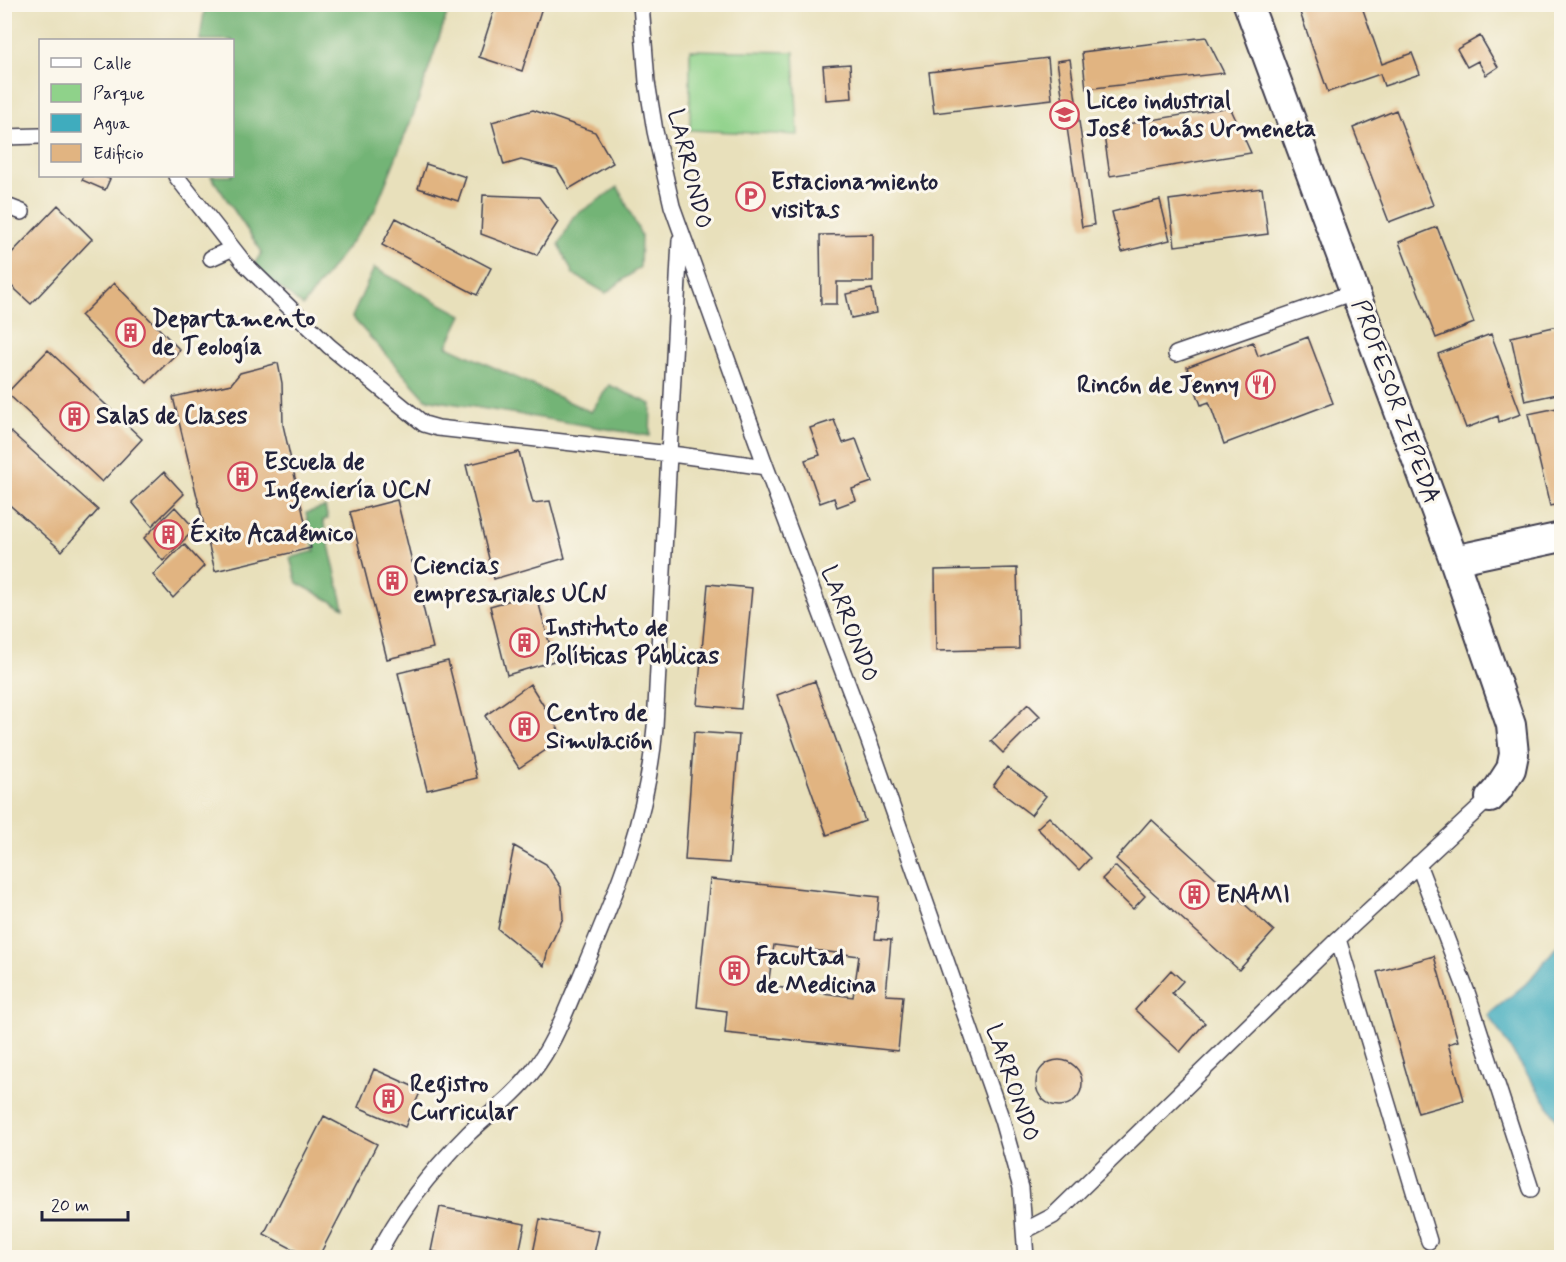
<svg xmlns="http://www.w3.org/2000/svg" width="1566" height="1262" viewBox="0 0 1566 1262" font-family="Mynerve,sans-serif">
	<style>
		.green { fill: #8fd28a; stroke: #587a62; stroke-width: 1.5 }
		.forest { fill: #73b476; stroke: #4a6b58; stroke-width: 1.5 }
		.water { fill: #3facbe; stroke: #30677c; stroke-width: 1.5 }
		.building { fill: #e1b481; fill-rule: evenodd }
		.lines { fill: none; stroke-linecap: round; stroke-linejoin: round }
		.service-casing { stroke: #403e4e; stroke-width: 18 }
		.minor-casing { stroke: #403e4e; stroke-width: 32 }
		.service { stroke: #fff; stroke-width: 15 }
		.minor { stroke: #fff; stroke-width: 28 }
		.labels { text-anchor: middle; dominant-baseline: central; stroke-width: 6; stroke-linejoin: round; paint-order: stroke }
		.poi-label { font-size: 24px; font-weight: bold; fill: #22223b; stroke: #fbf7ec; text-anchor: start }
		.street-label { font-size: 24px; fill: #22223b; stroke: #fbf7ec }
	</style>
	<rect width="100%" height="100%" fill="#fbf7ec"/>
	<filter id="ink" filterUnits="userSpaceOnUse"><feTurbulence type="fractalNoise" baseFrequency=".0167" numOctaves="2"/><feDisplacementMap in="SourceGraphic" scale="12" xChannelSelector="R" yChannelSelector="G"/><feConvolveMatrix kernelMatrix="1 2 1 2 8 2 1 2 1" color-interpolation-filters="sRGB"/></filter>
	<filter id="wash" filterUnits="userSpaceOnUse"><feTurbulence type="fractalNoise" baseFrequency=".008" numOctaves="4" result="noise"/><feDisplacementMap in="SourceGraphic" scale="24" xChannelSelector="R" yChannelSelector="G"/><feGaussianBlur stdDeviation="1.35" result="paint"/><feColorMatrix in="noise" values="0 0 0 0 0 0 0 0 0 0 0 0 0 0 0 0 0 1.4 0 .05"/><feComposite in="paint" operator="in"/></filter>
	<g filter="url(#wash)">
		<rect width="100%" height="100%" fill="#e8e0bb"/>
		<!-- green -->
		<path class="green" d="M 690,50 L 794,52 L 798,135 L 690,130 Z"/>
		<!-- forest -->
		<path class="forest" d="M 205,5 L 450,5 L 414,113 L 374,212 L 303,306 L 253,266 L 262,252 L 211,176 L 232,176 L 232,40 L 200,40 Z
			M 618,187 L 641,235 L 640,267 L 606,293 L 573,274 L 559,245 L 573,217 Z
			M 374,268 L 462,315 L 447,346 L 591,412 L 609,385 L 651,404 L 650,436 L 426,399 L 352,317 Z
			M 325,507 L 328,519 L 323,520 L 344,608 L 297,583 L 290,558 L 315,551 L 306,513 Z"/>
		<!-- water -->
		<path class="water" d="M 1561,945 L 1562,945 L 1561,1125 L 1488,1015 L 1528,982 L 1557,946 Z"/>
		<g id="blocks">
			<!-- building -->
			<path class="building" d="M 496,4 L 543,4 L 522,71 L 479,57 Z
				M 1297,4 L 1361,4 L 1382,64 L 1412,53 L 1420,74 L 1384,86 L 1380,74 L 1328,92 Z
				M 1480,36 L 1498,67 L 1486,75 L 1478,61 L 1467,67 L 1457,49 Z
				M 1206,37 L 1224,73 L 1086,89 L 1082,52 Z
				M 1048,58 L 1052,99 L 934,113 L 929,72 Z
				M 1070,59 L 1094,225 L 1082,227 L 1057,61 Z
				M 850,64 L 852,98 L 826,100 L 823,66 Z
				M 1230,107 L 1251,153 L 1110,176 L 1103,128 Z
				M 533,110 L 595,132 L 613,163 L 569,189 L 557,169 L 521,160 L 504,165 L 492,122 Z
				M 1396,110 L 1433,205 L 1389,222 L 1353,128 Z
				M 426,164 L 466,177 L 458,201 L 418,188 Z
				M 84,176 L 102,176 L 110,179 L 105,190 L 82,180 Z
				M 1262,188 L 1268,234 L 1175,246 L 1169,200 Z
				M 483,195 L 539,197 L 558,222 L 537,255 L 481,234 Z
				M 1160,200 L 1170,240 L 1122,252 L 1112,212 Z
				M 58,205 L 92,239 L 31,304 L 4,279 L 4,261 Z
				M 396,218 L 491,268 L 477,295 L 382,245 Z
				M 1437,227 L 1474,323 L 1436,338 L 1399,242 Z
				M 873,234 L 873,282 L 837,282 L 837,304 L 821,304 L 820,235 Z
				M 114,283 L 180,350 L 147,383 L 81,316 Z
				M 872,289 L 876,313 L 851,318 L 846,294 Z
				M 1562,325 L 1562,393 L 1525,401 L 1511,337 Z
				M 1491,334 L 1521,414 L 1499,422 L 1498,416 L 1466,428 L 1438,354 Z
				M 1308,337 L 1333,403 L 1224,444 L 1209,402 L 1201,405 L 1187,367 L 1253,342 L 1258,356 Z
				M 48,350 L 142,439 L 102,482 L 7,393 Z
				M 278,363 L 282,383 L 283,425 L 311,548 L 215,571 L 173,397 L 231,384 L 240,373 Z
				M 1562,407 L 1562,504 L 1550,506 L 1528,414 Z
				M 834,420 L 843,443 L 856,439 L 872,482 L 852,489 L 856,500 L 837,507 L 834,498 L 820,503 L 805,460 L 820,455 L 810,428 Z
				M 11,432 L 98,510 L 62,551 L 4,500 L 4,439 Z
				M 519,452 L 533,503 L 550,501 L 565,558 L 494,579 L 466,465 Z
				M 164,472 L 184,494 L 152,526 L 132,502 Z
				M 397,500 L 433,648 L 387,659 L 350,512 Z
				M 175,507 L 195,529 L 163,561 L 144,538 Z
				M 184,544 L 204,566 L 173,598 L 153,575 Z
				M 1017,568 L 1019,649 L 936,651 L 935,570 Z
				M 708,584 L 752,588 L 741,709 L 697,705 Z
				M 536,593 L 554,661 L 507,675 L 490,606 Z
				M 448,661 L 477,778 L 427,790 L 398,673 Z
				M 815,681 L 865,821 L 827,835 L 777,695 Z
				M 530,684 L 564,738 L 519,768 L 485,716 Z
				M 1028,704 L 1040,716 L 1003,753 L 991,741 Z
				M 694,732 L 739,735 L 729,863 L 685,860 Z
				M 1007,767 L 1046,796 L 1031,815 L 993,786 Z
				M 1049,817 L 1090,858 L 1079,870 L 1037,828 Z
				M 1151,819 L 1274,931 L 1239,970 L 1116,859 Z
				M 514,846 L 546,864 L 561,887 L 563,918 L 548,950 L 544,966 L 498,929 Z
				M 1115,866 L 1145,896 L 1133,909 L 1102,879 Z
				M 710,879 L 879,897 L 875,939 L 891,940 L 886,995 L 903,996 L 898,1051 L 725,1033 L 727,1011 L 697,1007 ZM 774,945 L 859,956 L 853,997 L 768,986 Z
				M 1434,956 L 1458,1041 L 1448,1044 L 1464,1100 L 1418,1113 L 1377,972 Z
				M 1171,970 L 1183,981 L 1172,993 L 1205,1023 L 1180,1052 L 1135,1010 Z
				M1036 1083a23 23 0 1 1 46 0a23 23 0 1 1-46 0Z
				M 374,1069 L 421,1090 L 405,1127 L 358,1107 Z
				M 324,1116 L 377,1144 L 318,1258 L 310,1258 L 264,1234 Z
				M 440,1207 L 525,1224 L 518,1258 L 463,1258 L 431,1251 Z
				M 540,1219 L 599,1231 L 593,1258 L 532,1258 Z"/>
		</g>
	</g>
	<g filter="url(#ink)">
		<use href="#blocks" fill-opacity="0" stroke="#403e4e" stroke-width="1.5"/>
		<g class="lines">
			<defs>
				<path id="service" d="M 641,4 L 647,82 L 655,131 L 672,206 L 766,467 L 869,741 L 1002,1120 L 1021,1188 L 1026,1258
					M 4,137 L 40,136
					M 176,176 L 245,264 L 329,346 L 424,424 L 438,428 L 679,455 L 766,467
					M 4,205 L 22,212
					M 211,258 L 231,249
					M 1176,354 L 1354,292
					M 1418,864 L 1468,995 L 1531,1189
					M 1338,939 L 1429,1241
					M 1026,1230 L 1053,1216 L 1338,939 L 1490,798
					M 376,1258 C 399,1211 431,1171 468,1134 C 490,1113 515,1095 533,1071 C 555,1043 566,1009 580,978 C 617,891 647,822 655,727 L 680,240"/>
				<path id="minor" d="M 1248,4 L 1454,560 L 1511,725 L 1514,754 L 1511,769 L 1498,789 L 1490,798
					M 1454,560 L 1562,537"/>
			</defs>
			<!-- service casing -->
			<use href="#service" class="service-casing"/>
			<!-- minor casing -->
			<use href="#minor" class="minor-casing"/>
			<!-- service -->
			<use href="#service" class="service"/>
			<!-- minor -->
			<use href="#minor" class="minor"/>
		</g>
	</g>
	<!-- icons -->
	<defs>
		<symbol id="school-ring" viewBox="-11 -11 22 22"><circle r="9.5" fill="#fbf7ec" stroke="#d1495b" stroke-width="1.5"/><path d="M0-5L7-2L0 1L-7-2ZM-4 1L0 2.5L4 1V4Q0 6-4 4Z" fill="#d1495b"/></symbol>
		<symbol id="parking-ring" viewBox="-11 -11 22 22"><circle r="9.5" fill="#fbf7ec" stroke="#d1495b" stroke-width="1.5"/><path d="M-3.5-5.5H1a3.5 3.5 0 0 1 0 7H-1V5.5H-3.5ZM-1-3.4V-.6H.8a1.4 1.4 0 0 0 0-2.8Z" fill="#d1495b"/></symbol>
		<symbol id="building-ring" viewBox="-11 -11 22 22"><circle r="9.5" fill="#fbf7ec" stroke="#d1495b" stroke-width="1.5"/><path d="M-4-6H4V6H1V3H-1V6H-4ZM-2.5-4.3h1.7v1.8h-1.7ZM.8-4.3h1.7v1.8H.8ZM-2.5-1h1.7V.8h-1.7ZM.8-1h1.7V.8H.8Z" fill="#d1495b"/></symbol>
		<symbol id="restaurant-ring" viewBox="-11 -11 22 22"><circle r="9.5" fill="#fbf7ec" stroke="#d1495b" stroke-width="1.5"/><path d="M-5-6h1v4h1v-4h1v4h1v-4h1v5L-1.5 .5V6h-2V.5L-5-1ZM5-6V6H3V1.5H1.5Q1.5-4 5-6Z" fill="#d1495b"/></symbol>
	</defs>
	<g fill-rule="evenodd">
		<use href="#school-ring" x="1048" y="98" width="33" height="33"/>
		<use href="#parking-ring" x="734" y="180" width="33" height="33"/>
		<use href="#building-ring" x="114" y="316" width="33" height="33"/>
		<use href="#restaurant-ring" x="1244" y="368" width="33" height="33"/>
		<use href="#building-ring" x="58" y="400" width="33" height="33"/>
		<use href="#building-ring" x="226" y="460" width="33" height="33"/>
		<use href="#building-ring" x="152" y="518" width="33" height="33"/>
		<use href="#building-ring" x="376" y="564" width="33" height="33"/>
		<use href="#building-ring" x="508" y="626" width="33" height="33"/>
		<use href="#building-ring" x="508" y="710" width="33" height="33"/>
		<use href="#building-ring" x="1178" y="878" width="33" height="33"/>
		<use href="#building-ring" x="718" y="954" width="33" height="33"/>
		<use href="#building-ring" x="372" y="1082" width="33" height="33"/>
	</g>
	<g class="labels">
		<!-- poi labels -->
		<g class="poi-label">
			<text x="1086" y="101">Liceo industrial<tspan x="1086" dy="28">José Tomás Urmeneta</tspan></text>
			<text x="771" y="182">Estacionamiento<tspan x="771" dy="28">visitas</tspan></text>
			<text x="152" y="319">Departamento<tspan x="152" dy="28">de Teología</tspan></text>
			<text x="1239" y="385" text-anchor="end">Rincón de Jenny</text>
			<text x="96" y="416">Salas de Clases</text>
			<text x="264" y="462">Escuela de<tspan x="264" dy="28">Ingeniería UCN</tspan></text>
			<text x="190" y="534">Éxito Académico</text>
			<text x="413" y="566">Ciencias<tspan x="413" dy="28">empresariales UCN</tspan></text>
			<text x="545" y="628">Instituto de<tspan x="545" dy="28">Políticas Públicas</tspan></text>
			<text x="546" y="713">Centro de<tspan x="546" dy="28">Simulación</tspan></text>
			<text x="1216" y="895">ENAMI</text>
			<text x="756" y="957">Facultad<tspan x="756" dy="28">de Medicina</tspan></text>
			<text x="410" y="1084">Registro<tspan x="410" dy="28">Curricular</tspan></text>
		</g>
		<!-- street labels -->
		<g class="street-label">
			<text transform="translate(689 169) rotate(76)">LARRONDO</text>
			<text transform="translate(1395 402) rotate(70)">PROFESOR ZEPEDA</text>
			<text transform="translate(849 624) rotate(69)">LARRONDO</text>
			<text transform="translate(1012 1083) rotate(71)">LARRONDO</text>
		</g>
	</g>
	<!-- margin -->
	<rect width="1566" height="1262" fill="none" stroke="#fbf7ec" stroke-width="24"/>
	<!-- legend -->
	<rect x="39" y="39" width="195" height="138" fill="#fbf7ec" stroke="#a4a2a5" stroke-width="1.5"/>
	<rect x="51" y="58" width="30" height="9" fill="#ffffff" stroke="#a4a2a5" stroke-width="1.5"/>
	<text x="93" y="69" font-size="18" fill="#22223b">Calle</text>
	<rect x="51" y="84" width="30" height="18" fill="#8fd28a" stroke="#a4a2a5" stroke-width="1.5"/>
	<text x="93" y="99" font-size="18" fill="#22223b">Parque</text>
	<rect x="51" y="114" width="30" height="18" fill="#3facbe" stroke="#a4a2a5" stroke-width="1.5"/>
	<text x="93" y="129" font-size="18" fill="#22223b">Agua</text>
	<rect x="51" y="144" width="30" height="18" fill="#e1b481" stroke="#a4a2a5" stroke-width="1.5"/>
	<text x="93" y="159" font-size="18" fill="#22223b">Edificio</text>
	<!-- scale -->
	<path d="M42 1211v9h86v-9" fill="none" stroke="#22223b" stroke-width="3"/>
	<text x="51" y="1211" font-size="18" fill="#22223b" stroke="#fbf7ec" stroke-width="4.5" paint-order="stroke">20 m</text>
</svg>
